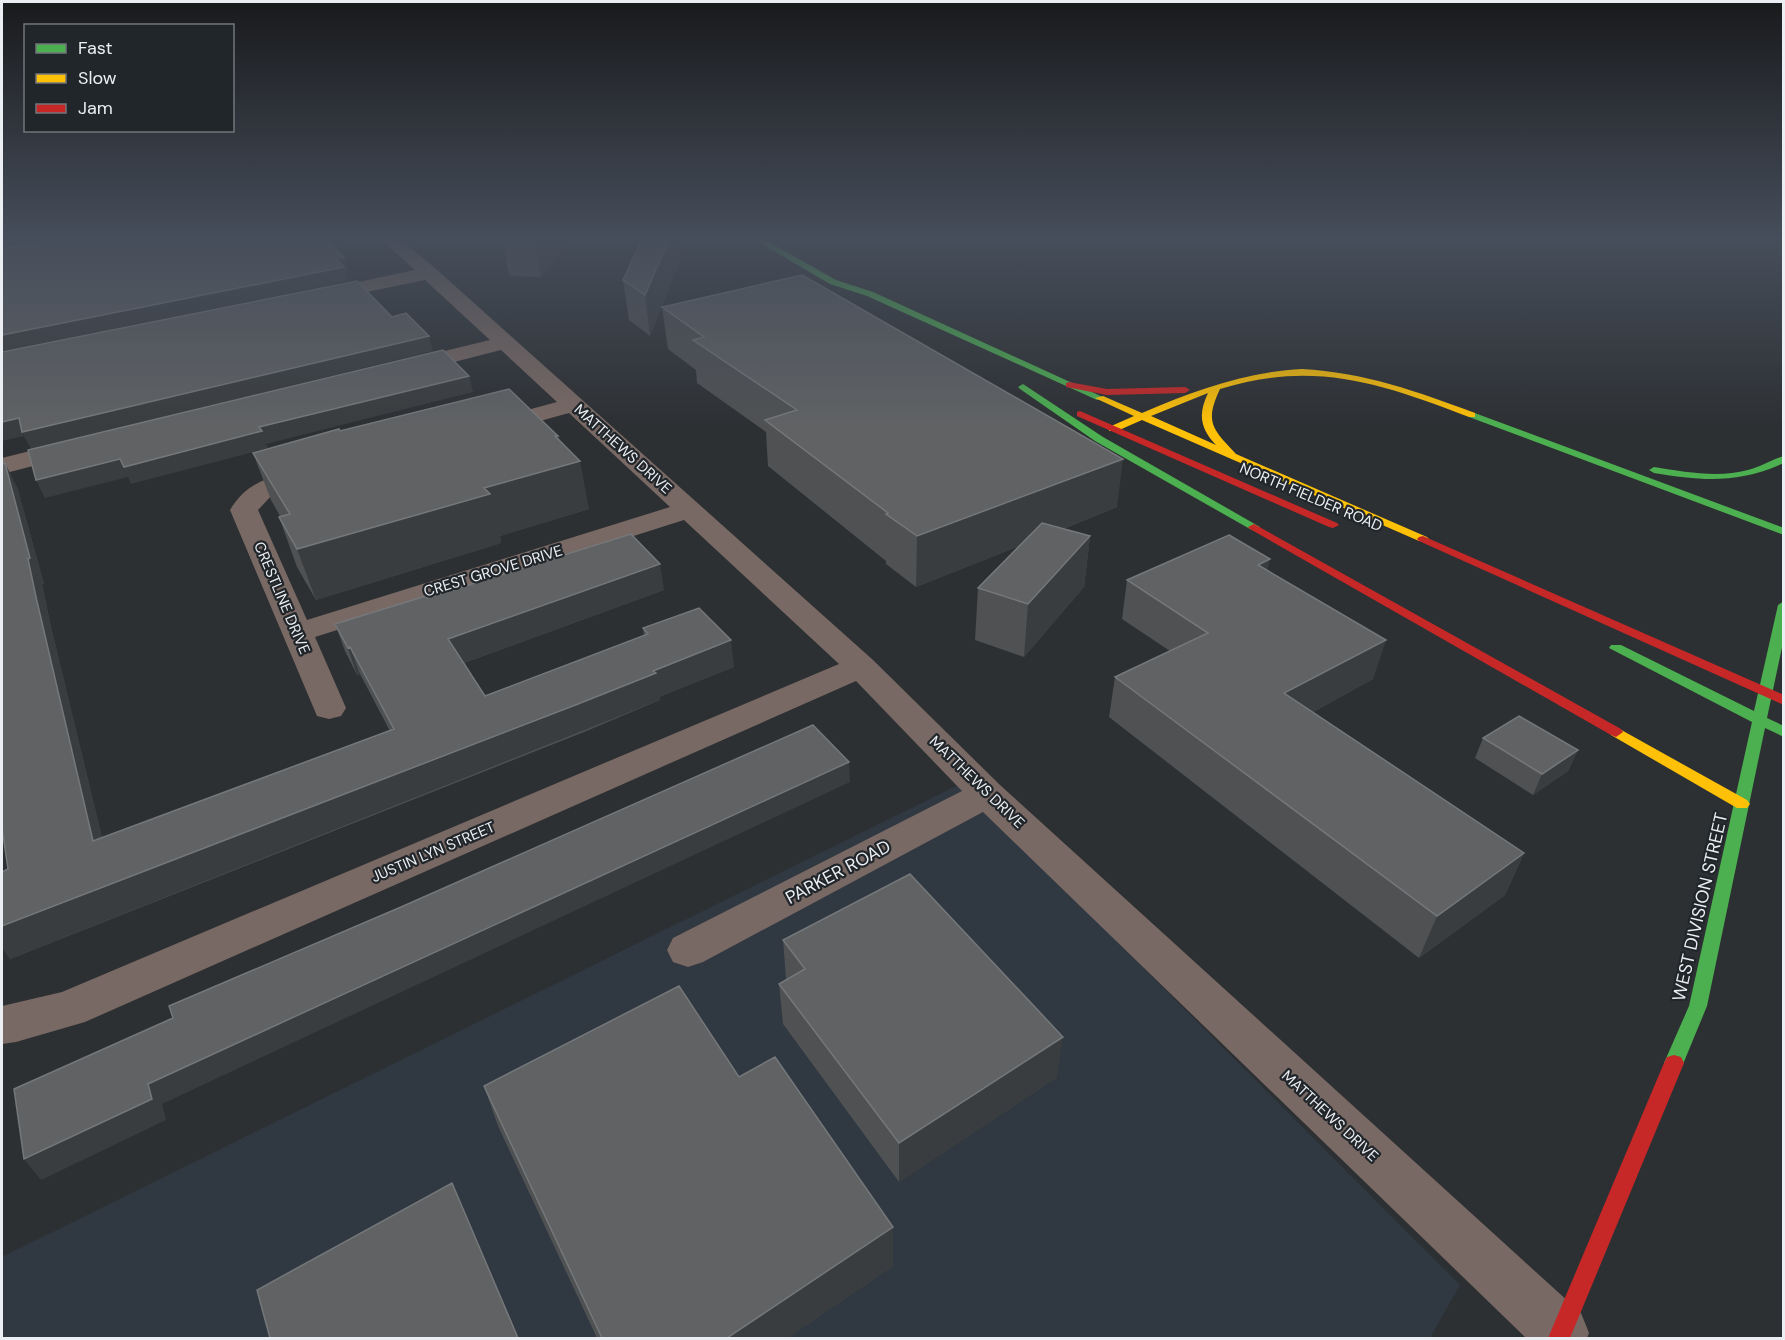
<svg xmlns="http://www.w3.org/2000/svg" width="1785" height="1340" viewBox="0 0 1785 1340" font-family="'DM Sans',sans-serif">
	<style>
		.built { fill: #303841 }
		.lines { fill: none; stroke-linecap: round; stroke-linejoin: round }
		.street { fill: #796964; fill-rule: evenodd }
		.fast { fill: #4caf50; fill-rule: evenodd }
		.slow { fill: #ffc107; fill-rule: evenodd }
		.jam { fill: #c62828; fill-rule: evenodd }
		.wall { fill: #4f5153 }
		.shaded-wall { fill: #3a3d3f }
		.building { fill: #606264; stroke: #75787a; stroke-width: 1.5 }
		.labels { text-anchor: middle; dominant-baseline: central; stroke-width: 4.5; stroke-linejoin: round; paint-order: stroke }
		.street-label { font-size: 15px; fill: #ebeef2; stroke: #21262b }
		.near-street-label { font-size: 18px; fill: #ebeef2; stroke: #21262b }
	</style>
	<rect width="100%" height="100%" fill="#2d3033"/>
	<!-- built -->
	<path class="built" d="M 960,784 L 1460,1285 L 1430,1338 L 2,1338 L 2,1257 Z"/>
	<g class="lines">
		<!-- street -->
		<path class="street" d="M 378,237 L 398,237 L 436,269 L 873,660 L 1000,785 L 1581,1313 L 1589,1333 L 1587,1338 L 1526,1338 L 983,812 L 703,962 L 688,967 L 673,962 L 667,950 L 673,938 L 962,791 L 856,681 L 85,1022 L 16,1042 L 2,1044 L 2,1006 L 62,992 L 839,664 L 684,520 L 315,637 L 346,708 L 341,716 L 329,719 L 317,716 L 230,510 C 249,478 276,476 309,468 L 318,470 L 322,476 L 318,482 L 272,495 L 258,510 L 307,620 L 670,507 L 569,413 L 492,434 L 483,432 L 480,427 L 483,422 L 557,402 L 501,350 L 407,374 L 399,372 L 396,367 L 399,362 L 490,340 L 425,280 L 318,302 L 311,300 L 308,296 L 311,292 L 415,270 Z
			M 74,440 L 83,443 L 87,448 L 83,453 L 2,474 L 2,458 Z"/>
		<!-- fast -->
		<path class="fast" d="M 750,237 L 760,237 L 836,280 L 873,292 L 1105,398 L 1097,400 L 867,296 L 830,284 Z
			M 1023,384 L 1103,437 L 1260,527 L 1254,530 L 1250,529 L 1095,441 L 1020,389 L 1018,387 Z
			M 1472,412 L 1784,528 L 1784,535 L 1469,417 L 1467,415 Z
			M 1784,456 L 1784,463 C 1737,484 1703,481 1654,473 L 1649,470 L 1654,467 C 1685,472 1718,478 1748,470 C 1761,467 1771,460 1784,456 Z
			M 1784,601 L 1784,638 L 1767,718 L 1784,726 L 1784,737 L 1765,728 L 1707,1006 L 1681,1069 L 1674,1071 L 1667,1069 L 1664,1063 L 1689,1006 L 1752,722 L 1609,648 L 1611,645 L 1621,645 L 1754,711 L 1778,605 Z"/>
		<!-- slow -->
		<path class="slow" d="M 1302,369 C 1363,372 1419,392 1475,413 L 1475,417 L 1469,417 C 1380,383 1314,360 1220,389 C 1204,423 1213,429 1236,454 L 1427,537 L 1429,539 L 1427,541 L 1419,541 L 1142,420 L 1117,431 L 1109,431 L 1109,427 L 1134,416 L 1095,398 L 1103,396 L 1142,413 C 1194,391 1245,372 1302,369 ZM 1208,393 C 1198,414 1200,428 1216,445 L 1151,416 Z
			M 1616,727 L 1747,800 L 1750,804 L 1747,808 L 1737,808 L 1611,735 L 1609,732 L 1611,729 Z"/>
		<!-- jam -->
		<path class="jam" d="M 1069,382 L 1107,389 L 1185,387 L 1190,390 L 1185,393 L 1107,395 L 1066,387 L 1066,383 Z
			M 1080,411 L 1337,523 L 1339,525 L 1333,528 L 1329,527 L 1077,416 L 1077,412 Z
			M 1254,524 L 1621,729 L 1623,732 L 1616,737 L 1611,735 L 1250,529 L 1248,527 Z
			M 1423,536 L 1784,695 L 1784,705 L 1419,541 L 1417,539 L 1419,537 Z
			M 1674,1055 L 1681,1057 L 1684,1063 L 1570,1338 L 1548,1338 L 1664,1063 L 1667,1057 Z"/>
	</g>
	<!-- wall -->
	<path class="wall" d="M 502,237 L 574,237 L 541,277 L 509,276 Z
		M 643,237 L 680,237 L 682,255 L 650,336 L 629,320 L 623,280 Z
		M 662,307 L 1117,507 L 1063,529 L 1090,536 L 1084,587 L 1024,657 L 975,640 L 978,588 L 1019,546 L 916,587 L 886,564 L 886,561 L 768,466 L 766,432 L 697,383 L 696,370 L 668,349 Z
		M 340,431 L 558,436 L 589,509 L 500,536 L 501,543 L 316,600 L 297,567 L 279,517 L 280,516 L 271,500 L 253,453 Z
		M 17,487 L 44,584 L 42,584 L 50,623 L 102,838 L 390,731 L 360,674 L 357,675 L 345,651 L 335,624 L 427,598 L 664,590 L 464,663 L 485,696 L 644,636 L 643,628 L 734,667 L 659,697 L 660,700 L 584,732 L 10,959 L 2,947 L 2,872 L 8,869 Z
		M 1267,570 L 1373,679 L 1313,712 L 1524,853 L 1505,895 L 1419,958 L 1109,717 L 1115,677 L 1170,651 L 1122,619 L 1127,580 Z
		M 1483,738 L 1578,750 L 1568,771 L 1533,795 L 1475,758 Z
		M 783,940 L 1057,1077 L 899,1182 L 783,1024 L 779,984 L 786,979 Z
		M 739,1077 L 893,1266 L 787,1338 L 597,1338 L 498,1126 L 484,1086 Z"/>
	<!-- shaded-wall -->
	<path class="shaded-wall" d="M 2,237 L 66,237 L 2,249 Z
		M 324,237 L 340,237 L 343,248 L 328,251 Z
		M 535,237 L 574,237 L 541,277 L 534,238 Z
		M 670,237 L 680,237 L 682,255 L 650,336 L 645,295 Z
		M 344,257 L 348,271 L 345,272 L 348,281 L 2,352 L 2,353 L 2,335 Z
		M 429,336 L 433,351 L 31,449 L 24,436 L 2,441 L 2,422 Z
		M 469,376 L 473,392 L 266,444 L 268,448 L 131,484 L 128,477 L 45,498 L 36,480 Z
		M 555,436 L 558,436 L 563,466 L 580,461 L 589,509 L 500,536 L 501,543 L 316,600 L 297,549 L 484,488 Z
		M 1123,459 L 1117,507 L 916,587 L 917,536 Z
		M 5,463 L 17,487 L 44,584 L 42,584 L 50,623 L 110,869 L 93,841 Z
		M 1090,536 L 1084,587 L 1024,657 L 1028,604 Z
		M 1270,559 L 1261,596 L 1258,565 Z
		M 660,564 L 664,590 L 456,666 L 448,639 Z
		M 731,640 L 734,667 L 659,697 L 660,700 L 10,959 L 2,947 L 2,926 Z
		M 1386,640 L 1373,679 L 1274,733 L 1284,693 Z
		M 350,647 L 360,674 L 357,675 L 348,648 Z
		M 1578,750 L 1568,771 L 1533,795 L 1542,774 Z
		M 849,762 L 850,782 L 162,1104 L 166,1120 L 41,1180 L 24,1159 L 148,1084 Z
		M 1524,853 L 1505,895 L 1419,958 L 1437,916 Z
		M 1063,1037 L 1057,1077 L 899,1182 L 899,1143 Z
		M 893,1227 L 893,1266 L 787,1338 L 727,1338 Z"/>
	<!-- building -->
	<path class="building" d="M 68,237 L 324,237 L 344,257 L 336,259 L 344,267 L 2,335 L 2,248 Z
		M 502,237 L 535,237 L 534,238 L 501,238 Z
		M 643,237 L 670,237 L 645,295 L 623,280 Z
		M 802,275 L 1123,459 L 917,536 L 886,514 L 888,513 L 765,420 L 797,410 L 693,340 L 704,337 L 662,307 Z
		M 357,281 L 392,317 L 406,313 L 429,336 L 22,432 L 19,418 L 2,422 L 2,352 Z
		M 443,350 L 469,376 L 259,427 L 262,431 L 124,467 L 120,459 L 36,480 L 28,450 Z
		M 509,389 L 558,436 L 555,436 L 580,461 L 484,488 L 490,494 L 297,549 L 279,517 L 290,514 L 253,453 L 339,429 L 340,431 Z
		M 5,463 L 30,558 L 28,559 L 36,597 L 93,841 L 394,729 L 350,647 L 348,648 L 335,624 L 426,596 L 427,598 L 631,534 L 660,564 L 448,639 L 485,696 L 648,634 L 643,628 L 699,608 L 731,640 L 653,671 L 656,673 L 578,704 L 2,926 L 2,872 L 8,869 L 2,828 L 2,464 Z
		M 1042,523 L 1090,536 L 1028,604 L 978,588 Z
		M 1229,535 L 1270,559 L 1258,565 L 1386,640 L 1284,693 L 1524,853 L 1437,916 L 1115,677 L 1208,633 L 1127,580 Z
		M 1519,716 L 1578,750 L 1542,774 L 1483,738 Z
		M 813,725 L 849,762 L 148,1084 L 152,1099 L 24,1159 L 14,1089 L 173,1018 L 169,1006 L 401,907 Z
		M 910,874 L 1063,1037 L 899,1143 L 779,984 L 805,969 L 783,940 Z
		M 679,986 L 739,1077 L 775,1057 L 893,1227 L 727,1338 L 602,1338 L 484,1086 Z
		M 452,1183 L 518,1338 L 270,1338 L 257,1290 Z"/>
	<!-- sky -->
	<linearGradient id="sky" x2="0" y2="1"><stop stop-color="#191a1c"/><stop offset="0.56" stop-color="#464e5b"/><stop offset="1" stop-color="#464e5b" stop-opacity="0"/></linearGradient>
	<rect width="1785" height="425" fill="url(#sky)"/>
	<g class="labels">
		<!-- street labels -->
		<g class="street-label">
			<text transform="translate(623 449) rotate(42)">MATTHEWS DRIVE</text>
			<text transform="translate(1311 497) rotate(23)">NORTH FIELDER ROAD</text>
			<text transform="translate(493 571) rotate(-17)">CREST GROVE DRIVE</text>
			<text transform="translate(282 598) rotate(67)">CRESTLINE DRIVE</text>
			<text transform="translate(977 782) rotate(44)">MATTHEWS DRIVE</text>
			<text transform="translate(433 852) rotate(-23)">JUSTIN LYN STREET</text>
			<text transform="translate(1330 1116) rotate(43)">MATTHEWS DRIVE</text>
		</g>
		<!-- near-street labels -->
		<g class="near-street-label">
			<text transform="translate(838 872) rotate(-28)">PARKER ROAD</text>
			<text transform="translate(1700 907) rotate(-77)">WEST DIVISION STREET</text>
		</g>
	</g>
	<!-- border -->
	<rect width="1785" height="1340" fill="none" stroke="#ebeef2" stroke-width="6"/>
	<!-- legend -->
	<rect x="24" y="24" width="210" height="108" fill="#21262b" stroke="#72767b" stroke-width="1.5"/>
	<rect x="36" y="44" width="30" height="9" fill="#4caf50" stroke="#72767b" stroke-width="1.5"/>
	<text x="78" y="54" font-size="18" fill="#ebeef2">Fast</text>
	<rect x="36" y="74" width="30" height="9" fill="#ffc107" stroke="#72767b" stroke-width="1.5"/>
	<text x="78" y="84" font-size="18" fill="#ebeef2">Slow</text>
	<rect x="36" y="104" width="30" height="9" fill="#c62828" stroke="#72767b" stroke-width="1.5"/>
	<text x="78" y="114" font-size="18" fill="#ebeef2">Jam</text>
</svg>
